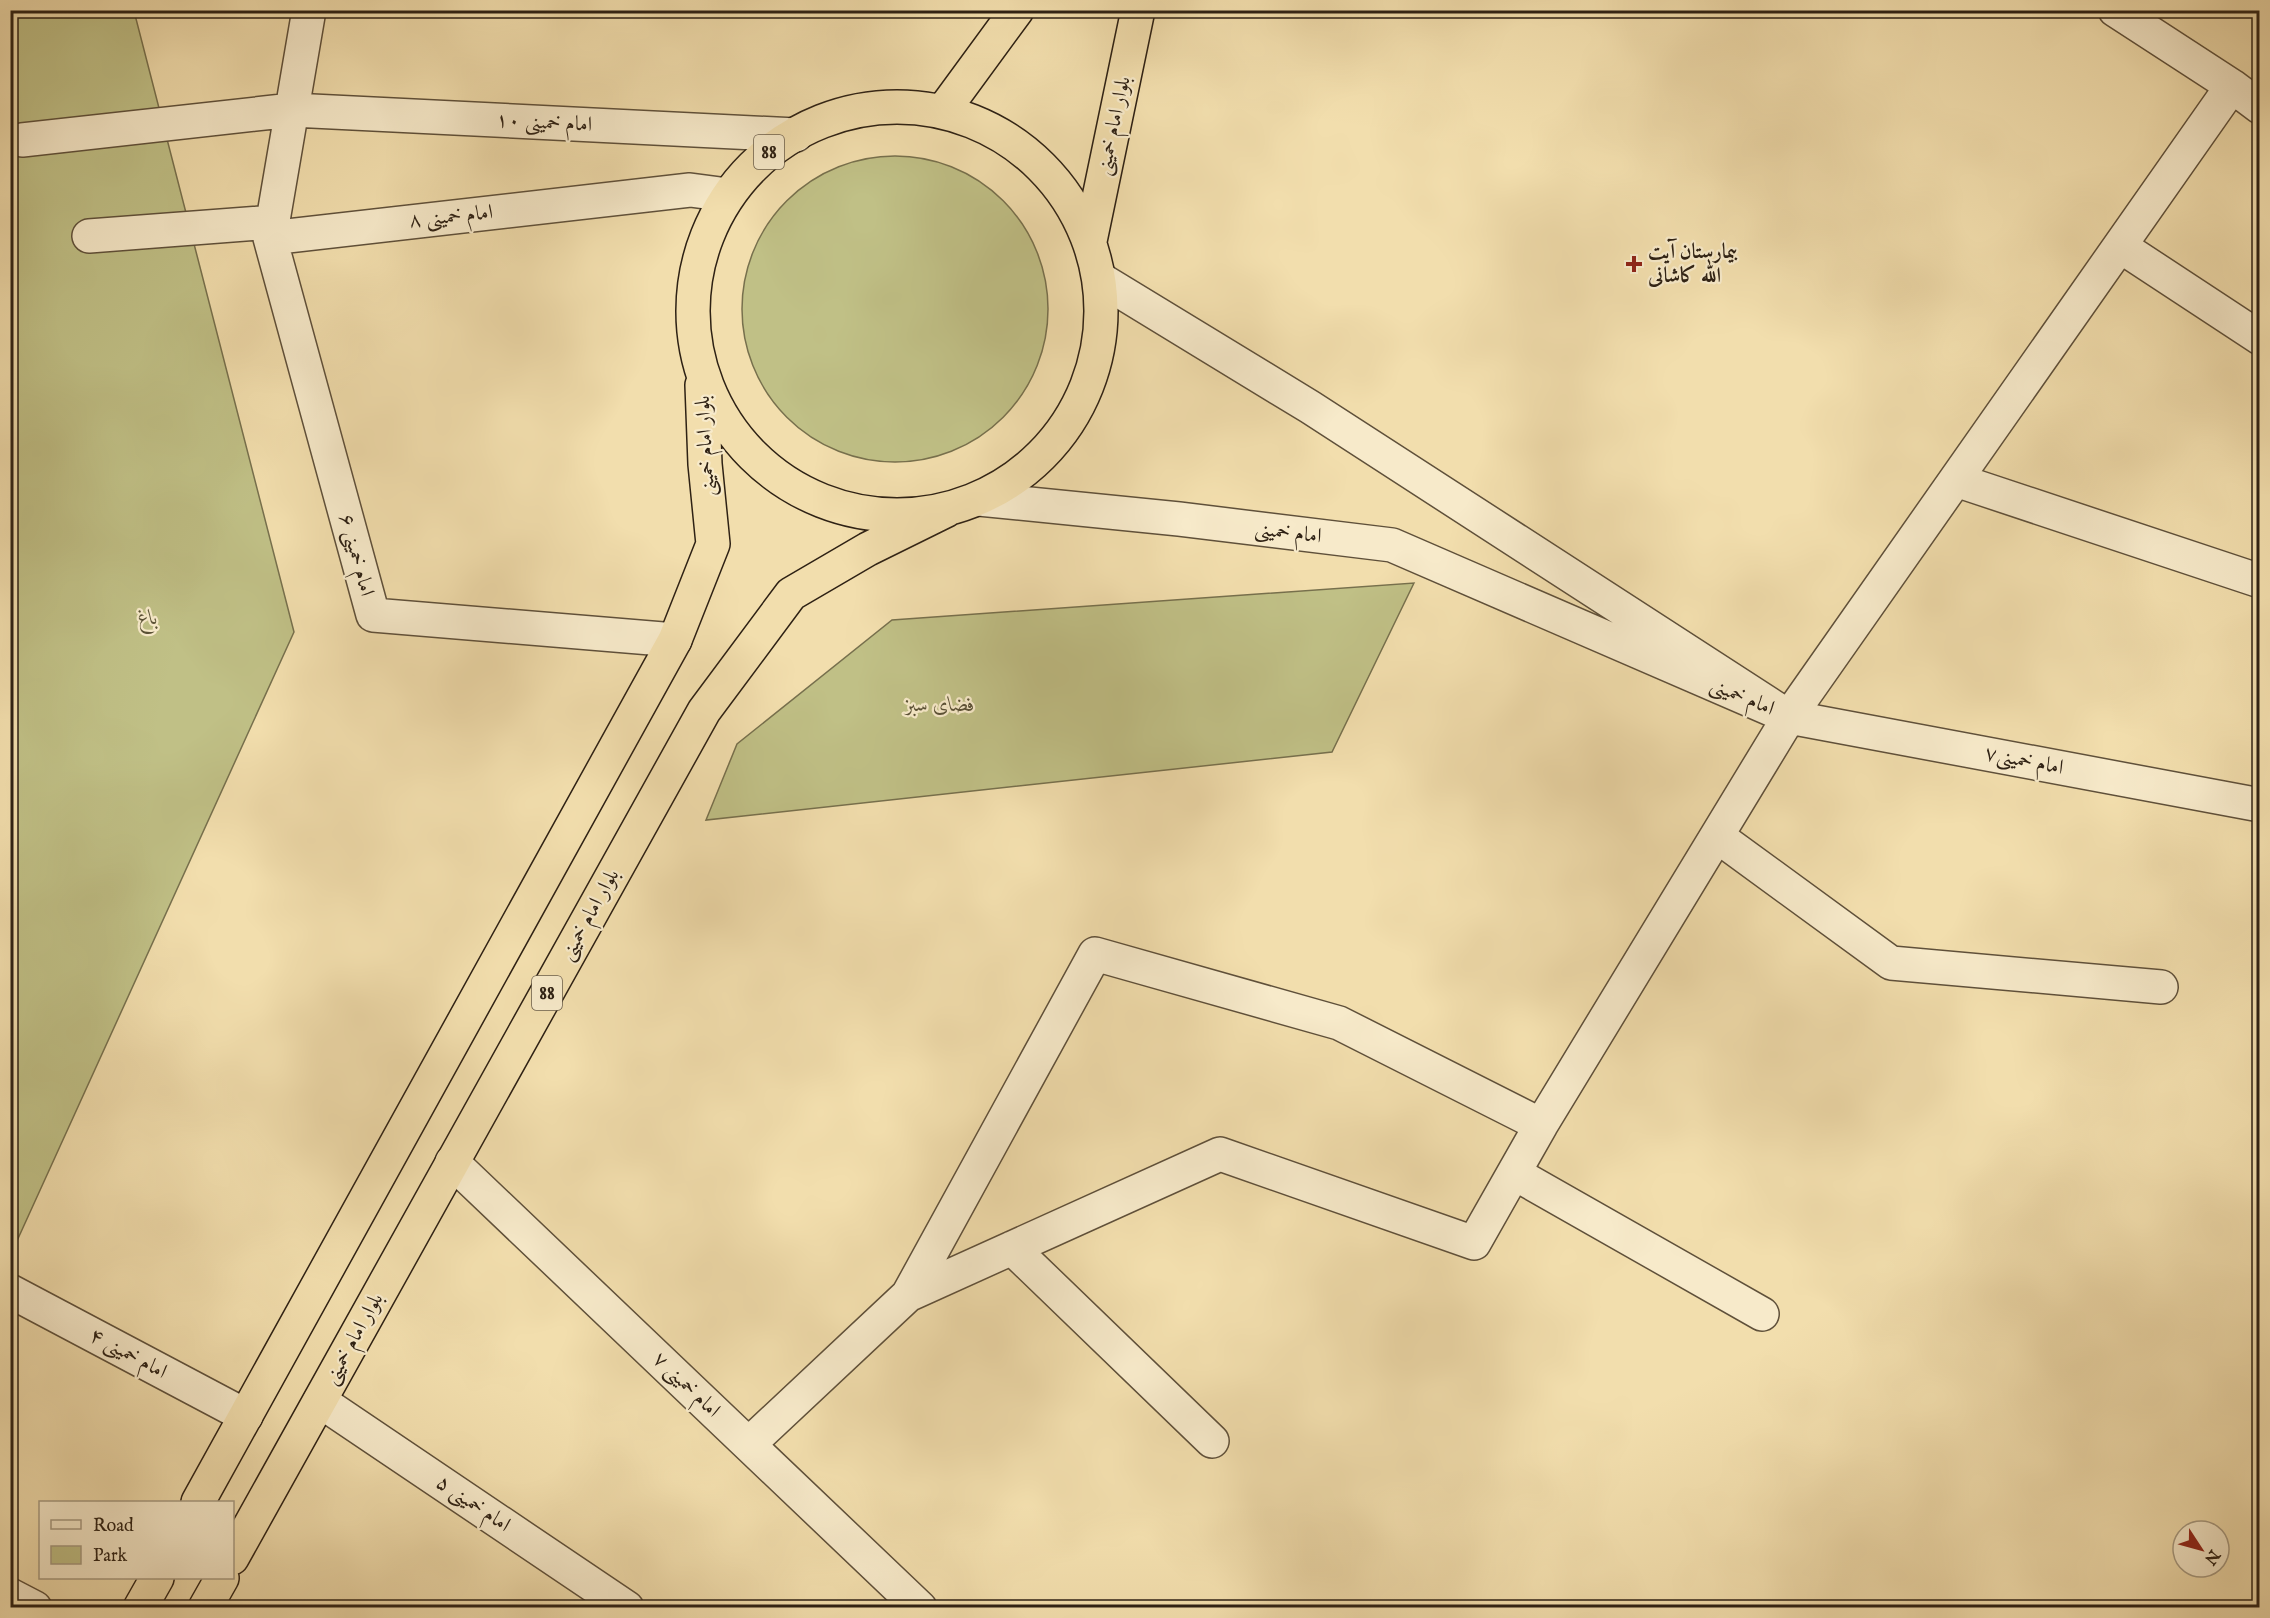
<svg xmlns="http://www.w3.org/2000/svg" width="2270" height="1618" viewBox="0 0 2270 1618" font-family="'IM FELL English',Amiri,serif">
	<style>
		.green { fill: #c0c086; stroke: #77704d; stroke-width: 1.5 }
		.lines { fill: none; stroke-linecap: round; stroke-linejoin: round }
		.minor-casing { stroke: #5f503a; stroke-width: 36 }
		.tertiary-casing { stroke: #5f503a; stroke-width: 36 }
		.trunk-casing { stroke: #2e2114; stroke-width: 36 }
		.minor { stroke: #f7eaca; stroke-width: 33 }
		.tertiary { stroke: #f7eaca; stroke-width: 33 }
		.trunk { stroke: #f2dead; stroke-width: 33 }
		.poi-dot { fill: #8f2418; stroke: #f7eaca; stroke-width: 2 }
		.labels { text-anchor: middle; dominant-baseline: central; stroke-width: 4.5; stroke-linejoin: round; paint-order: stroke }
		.shield { fill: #f7eaca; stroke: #6a5d4b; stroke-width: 1.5 }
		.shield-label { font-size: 20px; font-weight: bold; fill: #2e2114 }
		.street-label { font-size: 21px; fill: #2e2114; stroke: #f7eaca }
		.poi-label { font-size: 21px; font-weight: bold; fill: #2e2114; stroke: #f7eaca; text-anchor: start }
		.park-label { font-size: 21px; font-style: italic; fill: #5a5136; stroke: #f7eaca }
	</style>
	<rect width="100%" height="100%" fill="#f2dead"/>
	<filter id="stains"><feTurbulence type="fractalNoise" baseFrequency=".00333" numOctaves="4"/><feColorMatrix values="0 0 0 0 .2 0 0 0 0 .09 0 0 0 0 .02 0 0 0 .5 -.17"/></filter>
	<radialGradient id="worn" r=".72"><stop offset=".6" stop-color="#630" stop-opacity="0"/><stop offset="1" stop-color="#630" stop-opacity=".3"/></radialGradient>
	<!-- green -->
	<path class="green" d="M 11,11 L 134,11 L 294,632 L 11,1254 Z
		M742 309a153 153 0 1 1 306 0a153 153 0 1 1-306 0Z
		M 1414,583 L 1332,752 L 706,820 L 737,744 L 892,620 Z"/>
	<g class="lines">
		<defs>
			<path id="minor" d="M 309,10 L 270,238 L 690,190 L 728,195
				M 2115,10 L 2232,86 L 2260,107
				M 22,140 L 292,110 L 796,135
				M 89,236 L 273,222
				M 270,238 L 373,615 L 675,640
				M 2120,246 L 2260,338
				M 1956,480 L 2260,581
				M 1789,717 L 2260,805
				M 1717,836 L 1891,963 L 2161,987
				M 452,1162 L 920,1608
				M 1514,1173 L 1762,1314
				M 1012,1248 L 1212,1441
				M 10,1291 L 246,1416
				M 908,1295 L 1220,1154 L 1474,1243 L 1541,1125
				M 320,1401 L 627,1608
				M 749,1444 L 908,1295 L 1095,954 L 1339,1023 L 1541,1125 L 1789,717 L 2232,86
				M 10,1595 L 35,1608"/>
			<path id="tertiary" d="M 979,499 L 1179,519 L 1392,545 L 1789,717 L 1310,407 L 1100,279"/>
			<path id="trunk" d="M693 311a204 204 0 1 1 408 0a204 204 0 1 1-408 0Z
				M 943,111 L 1017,10
				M 1090,241 L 1138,10
				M 198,1502 L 675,640 L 713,544 L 705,464 L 702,385
				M 232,1558 L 704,711 L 791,594 L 868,549 L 947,510
				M 140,1608 L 157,1578
				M 205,1608 L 222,1578"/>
		</defs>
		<!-- minor casing -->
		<use href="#minor" class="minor-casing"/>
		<!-- tertiary casing -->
		<use href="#tertiary" class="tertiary-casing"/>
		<!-- trunk casing -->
		<use href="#trunk" class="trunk-casing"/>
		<!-- minor -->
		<use href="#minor" class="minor"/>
		<!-- tertiary -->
		<use href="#tertiary" class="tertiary"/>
		<!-- trunk -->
		<use href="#trunk" class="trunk"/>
	</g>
	<!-- markers -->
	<path class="poi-dot" d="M1631 255h6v6h6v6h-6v6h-6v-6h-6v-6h6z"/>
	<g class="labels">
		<!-- shield labels -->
		<g class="shield">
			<rect x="754" y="135" width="30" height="34" rx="4.5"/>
			<rect x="532" y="976" width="30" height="34" rx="4.5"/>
		</g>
		<g class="shield-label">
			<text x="769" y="152">88</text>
			<text x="547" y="993">88</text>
		</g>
		<!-- street labels -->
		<g class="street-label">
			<text transform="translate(544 123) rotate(3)">امام خمینی ۱۰</text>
			<text transform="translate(1114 126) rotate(-78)">بلوار امام خمینی</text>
			<text transform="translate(451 217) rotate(-6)">امام خمینی ۸</text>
			<text transform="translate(706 446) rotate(-93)">بلوار امام خمینی</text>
			<text transform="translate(1288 533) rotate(7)">امام خمینی</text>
			<text transform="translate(356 555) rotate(75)">امام خمینی ۶</text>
			<text transform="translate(1742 697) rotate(23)">امام خمینی</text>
			<text transform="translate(2024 761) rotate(11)">امام خمینی۷</text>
			<text transform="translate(590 915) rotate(-61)">بلوار امام خمینی</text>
			<text transform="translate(354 1339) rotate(-61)">بلوار امام خمینی</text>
			<text transform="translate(128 1354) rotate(28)">امام خمینی ۴</text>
			<text transform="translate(686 1385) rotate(44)">امام خمینی ۷</text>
			<text transform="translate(473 1504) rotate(34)">امام خمینی ۵</text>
		</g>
		<!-- poi labels -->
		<g class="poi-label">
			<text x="1648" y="252">بیمارستان آیت<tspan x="1648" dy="24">الله کاشانی</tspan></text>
		</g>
		<!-- park labels -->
		<g class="park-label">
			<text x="148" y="618">باغ</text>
			<text x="940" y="705">فضای سبز</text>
		</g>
	</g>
	<!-- margin -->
	<rect width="2270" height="1618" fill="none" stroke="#f2dead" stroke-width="36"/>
	<rect x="12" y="12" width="2246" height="1594" fill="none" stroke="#2e2114" stroke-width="3"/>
	<rect x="18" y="18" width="2234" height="1582" fill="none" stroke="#2e2114" stroke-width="1.5"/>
	<!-- legend -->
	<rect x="39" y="1501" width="195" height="78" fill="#f7eaca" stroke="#a79a81" stroke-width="1.5"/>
	<rect x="51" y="1520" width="30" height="9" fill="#f7eaca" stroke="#a79a81" stroke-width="1.5"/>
	<text x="93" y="1531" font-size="18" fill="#2e2114">Road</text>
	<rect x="51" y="1546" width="30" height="18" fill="#c0c086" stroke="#a79a81" stroke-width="1.5"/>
	<text x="93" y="1561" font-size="18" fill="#2e2114">Park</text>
	<!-- north arrow -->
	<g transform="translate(2201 1549) rotate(126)"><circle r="28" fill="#f7eaca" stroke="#a79a81" stroke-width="1.5"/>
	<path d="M0-4.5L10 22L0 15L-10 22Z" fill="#8f2418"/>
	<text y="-9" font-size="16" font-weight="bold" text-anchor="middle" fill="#2e2114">N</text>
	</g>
	<rect width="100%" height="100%" filter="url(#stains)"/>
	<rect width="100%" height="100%" fill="url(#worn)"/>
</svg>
